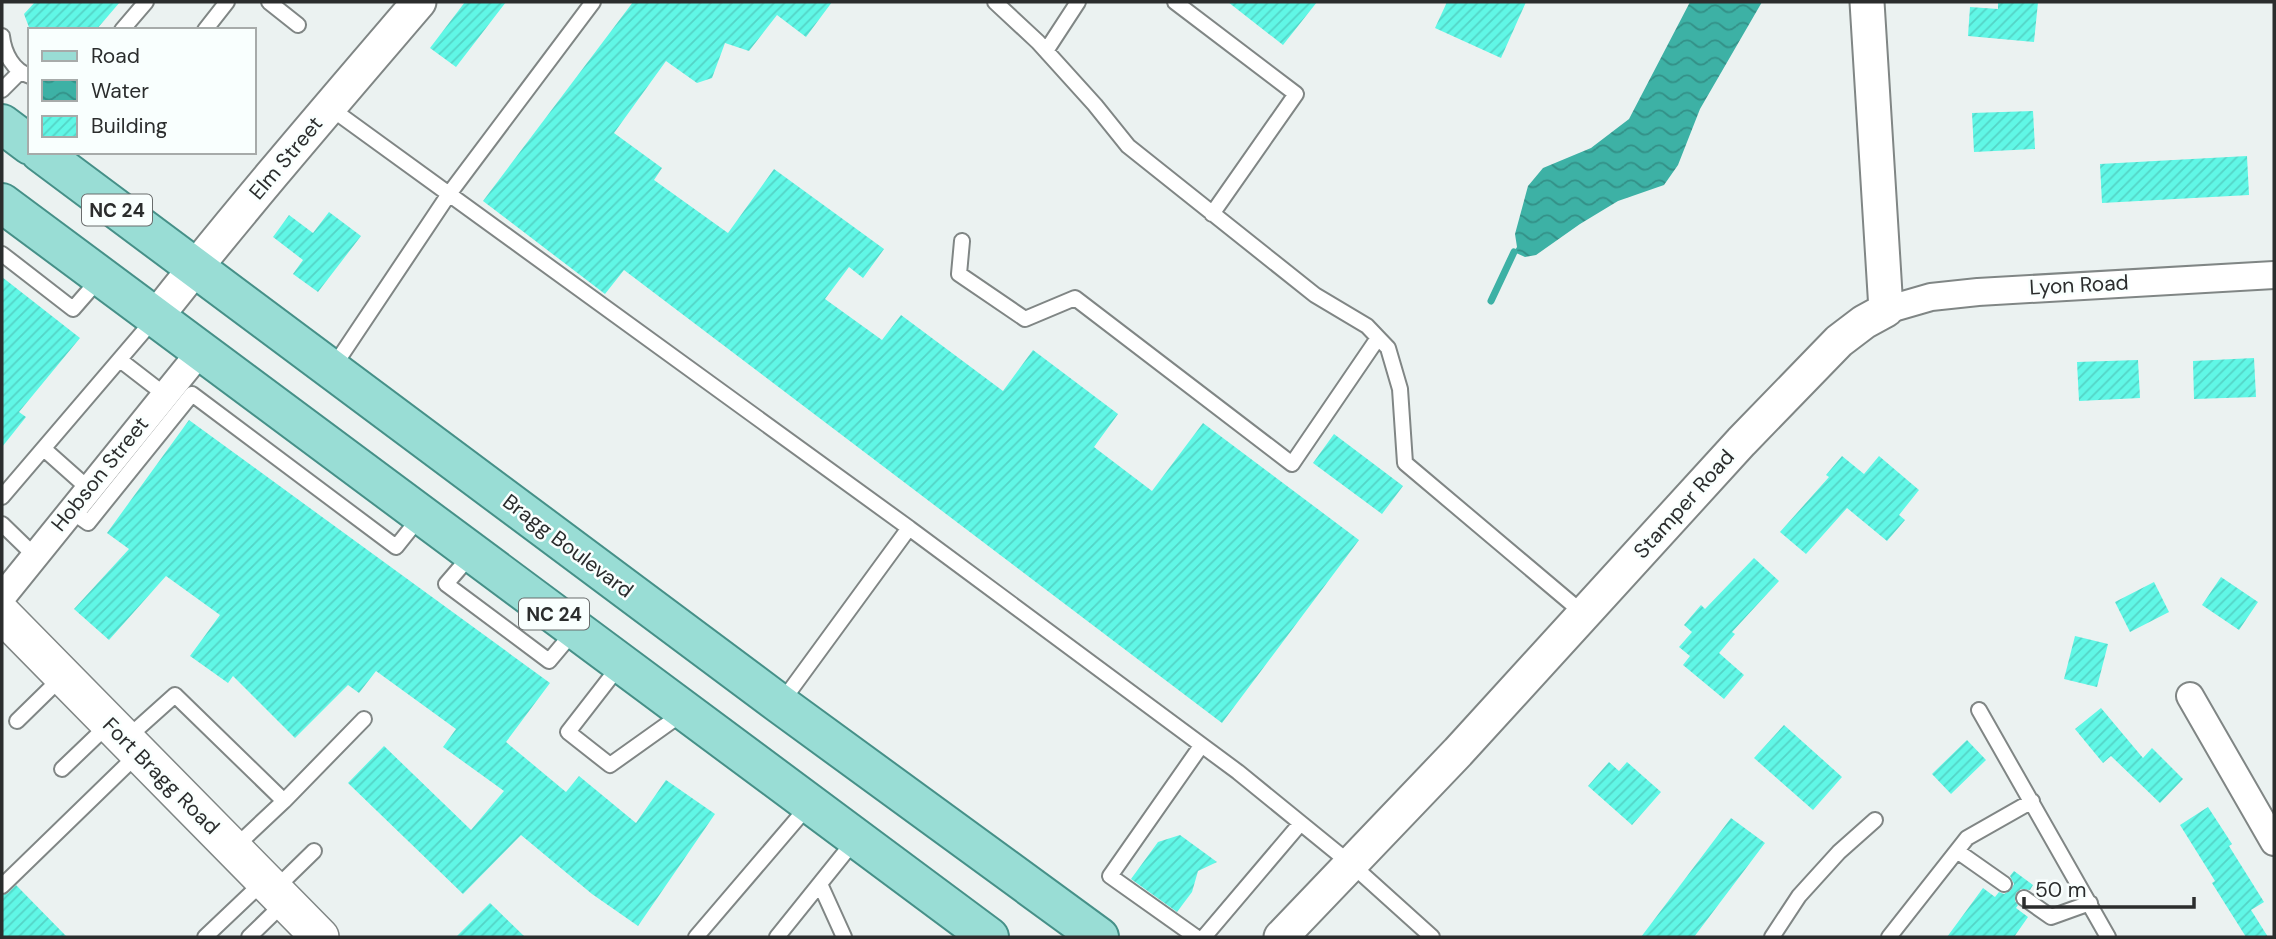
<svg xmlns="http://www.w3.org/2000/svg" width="2276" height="939" viewBox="0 0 2276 939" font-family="'DM Sans',sans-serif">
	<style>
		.water { fill: url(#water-waves) }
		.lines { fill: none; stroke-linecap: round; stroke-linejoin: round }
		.stream { stroke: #3db1a5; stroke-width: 7 }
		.building { fill: url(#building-hatch) }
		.service-casing { stroke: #808685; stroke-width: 18 }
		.minor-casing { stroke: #808685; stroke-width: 30 }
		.tertiary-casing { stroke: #808685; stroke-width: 37 }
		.secondary-casing { stroke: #808685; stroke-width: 40 }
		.primary-casing { stroke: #469088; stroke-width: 42 }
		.service { stroke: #fff; stroke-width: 14 }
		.minor { stroke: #fff; stroke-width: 26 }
		.tertiary { stroke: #fff; stroke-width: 33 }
		.secondary { stroke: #fff; stroke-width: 37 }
		.primary { stroke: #99ddd5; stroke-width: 38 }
		.labels { text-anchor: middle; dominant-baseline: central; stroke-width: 5; stroke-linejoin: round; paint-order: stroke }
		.shield { fill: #f9fffe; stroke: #696c6c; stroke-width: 2 }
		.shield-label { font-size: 19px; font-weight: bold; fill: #2b2d2d }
		.street-label { font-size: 21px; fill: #2b2d2d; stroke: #f9fffe }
	</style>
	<defs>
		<pattern id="water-waves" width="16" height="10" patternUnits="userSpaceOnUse" patternTransform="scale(1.75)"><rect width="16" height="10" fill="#3db1a5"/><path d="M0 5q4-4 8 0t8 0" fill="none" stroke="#339087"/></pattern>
		<pattern id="building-hatch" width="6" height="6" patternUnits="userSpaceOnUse" patternTransform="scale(1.75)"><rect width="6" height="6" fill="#60f7e6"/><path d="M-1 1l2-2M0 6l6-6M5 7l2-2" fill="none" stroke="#54d4c6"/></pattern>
	</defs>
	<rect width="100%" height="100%" fill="#ebf2f1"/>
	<!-- water -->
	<path class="water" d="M 1690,2 L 1762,2 L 1700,109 L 1678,165 L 1664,185 L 1618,201 L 1580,224 L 1536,255 L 1525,257 L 1514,252 L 1517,247 L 1515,234 L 1528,186 L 1543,168 L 1591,148 L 1629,119 Z"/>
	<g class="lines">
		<!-- stream -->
		<path class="stream" d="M 1491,301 L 1514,252"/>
	</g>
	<!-- building -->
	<path class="building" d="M 35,2 L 120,2 L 96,30 L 30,30 L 24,14 Z
		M 465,2 L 506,2 L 456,67 L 430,48 Z
		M 633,2 L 832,2 L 806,37 L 777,15 L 749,51 L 725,43 L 712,78 L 697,83 L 666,61 L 614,133 L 662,168 L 654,180 L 728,233 L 774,169 L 884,249 L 863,278 L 849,267 L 825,299 L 882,340 L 901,315 L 1003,391 L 1033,350 L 1118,414 L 1094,447 L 1152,491 L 1203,423 L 1359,540 L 1222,723 L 624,270 L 605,294 L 483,201 Z
		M 1228,2 L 1317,2 L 1283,45 Z
		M 1447,2 L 1526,2 L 1501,58 L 1435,28 Z
		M 1998,2 L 2038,2 L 2034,42 L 1968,36 L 1970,7 L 1998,9 Z
		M 2033,111 L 2035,149 L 1974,152 L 1972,113 Z
		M 2247,156 L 2249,195 L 2102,203 L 2100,164 Z
		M 329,212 L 361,236 L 318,292 L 293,274 L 303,260 L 273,237 L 289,215 L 313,233 Z
		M 2,277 L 80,338 L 19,412 L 26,417 L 2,447 Z
		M 2254,358 L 2256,397 L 2194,399 L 2193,361 Z
		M 2138,360 L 2140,398 L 2079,401 L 2077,362 Z
		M 189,420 L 550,683 L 506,742 L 566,792 L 579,776 L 636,823 L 666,780 L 715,814 L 638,926 L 592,894 L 521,835 L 463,894 L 348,783 L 384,746 L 471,830 L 504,791 L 443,747 L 456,729 L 376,671 L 359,693 L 348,685 L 295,738 L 233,676 L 228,683 L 190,656 L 220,615 L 166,576 L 109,640 L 74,609 L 129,549 L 107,533 Z
		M 1334,434 L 1403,486 L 1382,514 L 1313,463 Z
		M 1842,456 L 1864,474 L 1879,456 L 1919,490 L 1899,515 L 1905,520 L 1887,541 L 1847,508 L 1806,554 L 1780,532 L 1829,477 L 1826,475 Z
		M 1754,558 L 1779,581 L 1732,632 L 1735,634 L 1719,653 L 1744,675 L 1724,699 L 1683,665 L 1690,656 L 1679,647 L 1692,632 L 1684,625 L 1701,605 L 1705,609 Z
		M 2221,577 L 2258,602 L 2239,630 L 2202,605 Z
		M 2154,582 L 2169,612 L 2130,632 L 2115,602 Z
		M 2075,636 L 2108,644 L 2097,687 L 2064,679 Z
		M 2101,708 L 2143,758 L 2152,748 L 2183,779 L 2160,803 L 2111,756 L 2103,763 L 2075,729 Z
		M 1784,725 L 1842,777 L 1813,810 L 1754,758 Z
		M 1967,740 L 1986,760 L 1951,794 L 1932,774 Z
		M 1609,762 L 1619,771 L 1627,762 L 1661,792 L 1632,825 L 1588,786 Z
		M 2208,807 L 2232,844 L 2229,846 L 2264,902 L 2251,910 L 2268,937 L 2246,937 L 2212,883 L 2215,881 L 2180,825 Z
		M 1731,818 L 1765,843 L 1694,937 L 1641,937 Z
		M 1180,835 L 1217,862 L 1198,871 L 1192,892 L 1177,912 L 1131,879 L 1158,842 Z
		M 2014,871 L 2033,885 L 2030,890 L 2021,889 L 2016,893 L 2015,901 L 2018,905 L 2016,908 L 2028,917 L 2014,937 L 1947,937 L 1983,888 L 1995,897 L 1999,892 L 2004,894 L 2011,890 L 2014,884 L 2010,876 Z
		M 16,885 L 67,937 L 2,937 L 2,895 L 8,893 Z
		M 490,903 L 525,937 L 456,937 Z"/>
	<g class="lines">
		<defs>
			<path id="service" d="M 269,2 L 298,25
				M 995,2 L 1038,42 L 1095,105 L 1128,146 L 1315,295 L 1367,326 L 1388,348 L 1400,389 L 1405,463 L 1584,614
				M 1175,2 L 1296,94 L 1212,214
				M 122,30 L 146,2
				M 205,30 L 227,2
				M 2,36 C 4,53 13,71 30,76
				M 1046,51 L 1078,2
				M 2,90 L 19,73
				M 329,107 L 909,528 L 781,703
				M 962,241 L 959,274 L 1025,319 L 1075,298 L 1292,464 L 1378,338
				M 2,254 L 73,309 L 100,278
				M 120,360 L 164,394
				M 332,369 L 449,194 L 593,2
				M 44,449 L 89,489
				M 2,497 L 155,318
				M 71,511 L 88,523 L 192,394 L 396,547 L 420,517
				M 2,524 L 35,556
				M 909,528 L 1238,772 L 1351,864 L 1432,937
				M 471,555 L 446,584 L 549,661 L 575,630
				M 620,665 L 568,732 L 610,765 L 683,713
				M 1979,710 L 2108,937
				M 17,721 L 63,676
				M 127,738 L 175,695 L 284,801 L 364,719
				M 62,769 L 109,724
				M 234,848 L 284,801
				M 1957,851 L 2004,884
				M 820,884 L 844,937
				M 2,886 L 139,753
				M 275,889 L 314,851
				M 2024,898 L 2051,917 L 2090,903
				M 205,937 L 263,882
				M 249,937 L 285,902
				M 696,937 L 809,805
				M 777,937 L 855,840
				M 1196,937 L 1110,876 L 1201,746
				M 1204,937 L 1300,824
				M 1772,937 L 1799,896 L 1839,852 L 1875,820
				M 1889,937 L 1967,838 L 2032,801"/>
			<path id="minor" d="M 1886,310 L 1931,297 L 1978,292 L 2274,275
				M 2,597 L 200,352
				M 2190,696 L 2274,842"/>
			<path id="tertiary" d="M 156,317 C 241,209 330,106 419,2
				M 1281,937 L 1458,752 L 1741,442 L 1839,341 L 1864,322 L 1886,310 L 1867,2"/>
			<path id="secondary" d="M 2,614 L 320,937"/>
			<path id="primary" d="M 2,124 L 30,145
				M 40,152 L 780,704 L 1099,937
				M 2,203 L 989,937"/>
		</defs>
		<!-- service casing -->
		<use href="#service" class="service-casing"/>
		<!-- minor casing -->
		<use href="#minor" class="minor-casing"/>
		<!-- tertiary casing -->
		<use href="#tertiary" class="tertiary-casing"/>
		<!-- secondary casing -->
		<use href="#secondary" class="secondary-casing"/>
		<!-- primary casing -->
		<use href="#primary" class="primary-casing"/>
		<!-- service -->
		<use href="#service" class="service"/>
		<!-- minor -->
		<use href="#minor" class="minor"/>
		<!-- tertiary -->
		<use href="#tertiary" class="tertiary"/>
		<!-- secondary -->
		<use href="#secondary" class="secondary"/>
		<!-- primary -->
		<use href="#primary" class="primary"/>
	</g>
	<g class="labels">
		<!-- shield labels -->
		<g class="shield">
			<rect x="82" y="194.5" width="70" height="31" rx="5"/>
			<rect x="519" y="598.5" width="70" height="31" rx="5"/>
		</g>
		<g class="shield-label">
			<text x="117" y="210">NC 24</text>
			<text x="554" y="614">NC 24</text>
		</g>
		<!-- street labels -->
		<g class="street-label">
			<text transform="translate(286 158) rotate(-50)">Elm Street</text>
			<text transform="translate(2079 285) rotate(-3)">Lyon Road</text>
			<text transform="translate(100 474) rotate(-51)">Hobson Street</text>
			<text transform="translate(1684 504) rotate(-48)">Stamper Road</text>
			<text transform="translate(568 546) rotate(37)">Bragg Boulevard</text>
			<text transform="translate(161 776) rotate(45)">Fort Bragg Road</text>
		</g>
	</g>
	<!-- border -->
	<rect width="2276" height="939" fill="none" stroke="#2b2d2d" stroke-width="7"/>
	<!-- legend -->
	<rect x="28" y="28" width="228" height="126" fill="#f9fffe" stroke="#a7abaa" stroke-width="2"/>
	<rect x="42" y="51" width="35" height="10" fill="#99ddd5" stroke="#a7abaa" stroke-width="2"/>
	<text x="91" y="63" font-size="21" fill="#2b2d2d">Road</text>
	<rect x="42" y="80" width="35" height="21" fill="url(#water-waves)" stroke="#a7abaa" stroke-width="2"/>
	<text x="91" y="98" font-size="21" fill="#2b2d2d">Water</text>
	<rect x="42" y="116" width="35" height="21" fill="url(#building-hatch)" stroke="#a7abaa" stroke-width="2"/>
	<text x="91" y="133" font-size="21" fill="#2b2d2d">Building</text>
	<!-- scale -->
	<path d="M2024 897v10h170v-10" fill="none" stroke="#2b2d2d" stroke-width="3.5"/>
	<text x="2035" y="897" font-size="21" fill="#2b2d2d" stroke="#f9fffe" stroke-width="5" paint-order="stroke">50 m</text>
</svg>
